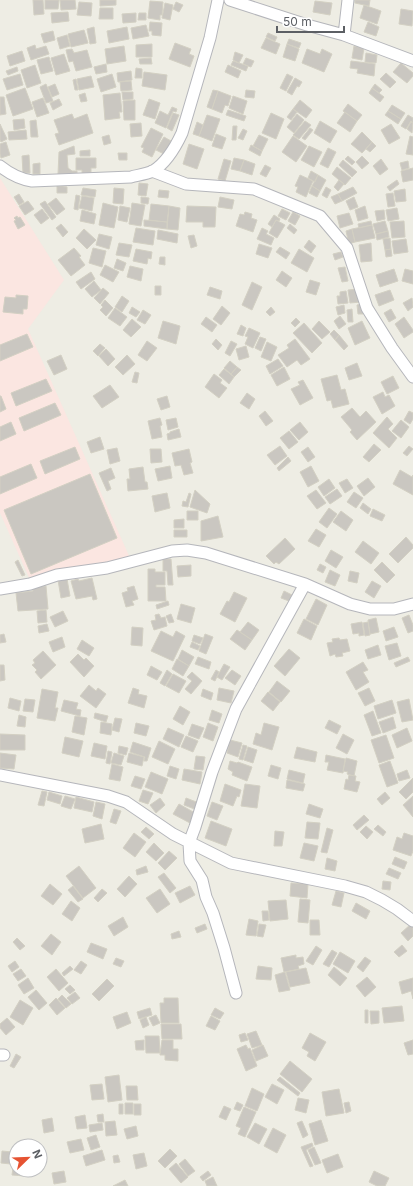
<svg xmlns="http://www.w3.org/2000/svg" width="413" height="1186" viewBox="0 0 413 1186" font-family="Inter,sans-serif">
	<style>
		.medical { fill: #fbe6e1 }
		.building { fill: #cac7c1; stroke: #d3d0c3 }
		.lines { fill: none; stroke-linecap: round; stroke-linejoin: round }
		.street-casing { stroke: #b5b6bb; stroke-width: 13 }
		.street { stroke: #fff; stroke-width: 11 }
	</style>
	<rect width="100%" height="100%" fill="#eeede4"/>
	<!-- medical -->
	<path class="medical" d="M 0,178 L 64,280 L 28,329 L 130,558 L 31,582 L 0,513 Z"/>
	<!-- building -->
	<path class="building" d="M 33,0 L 43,0 L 44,14 L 34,15 Z
		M 45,0 L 59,0 L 58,9 L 45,9 Z
		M 60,0 L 75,0 L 76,9 L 61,10 Z
		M 100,0 L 116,0 L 116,5 L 100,6 Z
		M 355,0 L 370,0 L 369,6 L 355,3 Z
		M 150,1 L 163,2 L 162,15 L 160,15 L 160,20 L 148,18 Z
		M 315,1 L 332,3 L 330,15 L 313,12 Z
		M 79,2 L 92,3 L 91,16 L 77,15 Z
		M 176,2 L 183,5 L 179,12 L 173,9 Z
		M 165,3 L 173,5 L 170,20 L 162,18 Z
		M 364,5 L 381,11 L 377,24 L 360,18 Z
		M 100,8 L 113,8 L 113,19 L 99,19 Z
		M 401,9 L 413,11 L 412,26 L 399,24 Z
		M 68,12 L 69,21 L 52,23 L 51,13 Z
		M 136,13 L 136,22 L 123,23 L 122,14 Z
		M 139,13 L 146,13 L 146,20 L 138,20 Z
		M 150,22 L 162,23 L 161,36 L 152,35 L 152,31 L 149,31 Z
		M 368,22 L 379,27 L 376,36 L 364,32 Z
		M 146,25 L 149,36 L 133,39 L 131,28 Z
		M 94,27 L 96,43 L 90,44 L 87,29 Z
		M 127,27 L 129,39 L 109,43 L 107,31 Z
		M 84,30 L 88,43 L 71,47 L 68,34 Z
		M 53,31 L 55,40 L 44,43 L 41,34 Z
		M 268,33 L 277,37 L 275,41 L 266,37 Z
		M 67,35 L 70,46 L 60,49 L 57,38 Z
		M 266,38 L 280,44 L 276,54 L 261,48 Z
		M 289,39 L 301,43 L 299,48 L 287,44 Z
		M 175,43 L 191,49 L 189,54 L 194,56 L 190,67 L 169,59 Z
		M 152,44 L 152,57 L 136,57 L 136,45 Z
		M 287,44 L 299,49 L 295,61 L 283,57 Z
		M 35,45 L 36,49 L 46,46 L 49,54 L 31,60 L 27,48 Z
		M 124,46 L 126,61 L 107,64 L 105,49 Z
		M 354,46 L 364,48 L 362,60 L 352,58 Z
		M 72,49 L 74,53 L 87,50 L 92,67 L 76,71 L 73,61 L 69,62 L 66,50 Z
		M 307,49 L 320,54 L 322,49 L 332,54 L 324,72 L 302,63 Z
		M 22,51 L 25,61 L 10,66 L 7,56 Z
		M 235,52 L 243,55 L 239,63 L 233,60 Z
		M 366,53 L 377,55 L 376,63 L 365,62 Z
		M 64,54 L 70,71 L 56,75 L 51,58 Z
		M 49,57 L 53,71 L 41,74 L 37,60 Z
		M 151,58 L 152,64 L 140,64 L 139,59 Z
		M 246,58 L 254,61 L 251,67 L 243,64 Z
		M 233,61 L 248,66 L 246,71 L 231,65 Z
		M 351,61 L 375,64 L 374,76 L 357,73 L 358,69 L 350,68 Z
		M 401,63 L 413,73 L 413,76 L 407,83 L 393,72 Z
		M 106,64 L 107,72 L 96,74 L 94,67 Z
		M 35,65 L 41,83 L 27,88 L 21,70 Z
		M 228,65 L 241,71 L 238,78 L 225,72 Z
		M 17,67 L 18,71 L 8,75 L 6,71 Z
		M 136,68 L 142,69 L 142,78 L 135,78 Z
		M 131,71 L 132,80 L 118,82 L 117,73 Z
		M 144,72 L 167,75 L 165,90 L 142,86 Z
		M 386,73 L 396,82 L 390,88 L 380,79 Z
		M 20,74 L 23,85 L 7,90 L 3,79 Z
		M 112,74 L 116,87 L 101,92 L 97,79 Z
		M 287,74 L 293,77 L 286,91 L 280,88 Z
		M 91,76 L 94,87 L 79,90 L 77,79 Z
		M 295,78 L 302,82 L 299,87 L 297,86 L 292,95 L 287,92 Z
		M 76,79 L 78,90 L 75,90 L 73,80 Z
		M 131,81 L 132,90 L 121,91 L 120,82 Z
		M 46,84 L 53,101 L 46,103 L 40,87 Z
		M 55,84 L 59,94 L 52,97 L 48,87 Z
		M 375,84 L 382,90 L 379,93 L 372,88 Z
		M 25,88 L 33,109 L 13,116 L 6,95 Z
		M 372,88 L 384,97 L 380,102 L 369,93 Z
		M 213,90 L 218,91 L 212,109 L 207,107 Z
		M 246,90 L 255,91 L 254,98 L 245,97 Z
		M 218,91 L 231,96 L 228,106 L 225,105 L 222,113 L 212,109 Z
		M 122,92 L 133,92 L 133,99 L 123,100 Z
		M 85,93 L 87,101 L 81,102 L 79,95 Z
		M 120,93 L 122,112 L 119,112 L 120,118 L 105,120 L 103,95 Z
		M 233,96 L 247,101 L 243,114 L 229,108 Z
		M 0,97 L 4,97 L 6,114 L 0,115 Z
		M 43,98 L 49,113 L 37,117 L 32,102 Z
		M 59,99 L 62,105 L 53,110 L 50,103 Z
		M 149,99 L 160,103 L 155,119 L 143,115 Z
		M 135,100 L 135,120 L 124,120 L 123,101 Z
		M 300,100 L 312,110 L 306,118 L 293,109 Z
		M 348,104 L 362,115 L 357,121 L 343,111 Z
		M 392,105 L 405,113 L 401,119 L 388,111 Z
		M 172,107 L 177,109 L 176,112 L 173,111 L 166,128 L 155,123 L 160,111 L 168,115 Z
		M 293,109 L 297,112 L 291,120 L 287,117 Z
		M 228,110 L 246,116 L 244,121 L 226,115 Z
		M 388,111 L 401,119 L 398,124 L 385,115 Z
		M 345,112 L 357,121 L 350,132 L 337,123 Z
		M 173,113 L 179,115 L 172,131 L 167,128 Z
		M 271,113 L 284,119 L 276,139 L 262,133 Z
		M 72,114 L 74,119 L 87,114 L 93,133 L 59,145 L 55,134 L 59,133 L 54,120 Z
		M 297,114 L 304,120 L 294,133 L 287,127 Z
		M 207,115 L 220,119 L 212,141 L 199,136 Z
		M 408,115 L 413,118 L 413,123 L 411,121 L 406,129 L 401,126 Z
		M 24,119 L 25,128 L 14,130 L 13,120 Z
		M 36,120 L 38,137 L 31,137 L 30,121 Z
		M 305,121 L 311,125 L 299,139 L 293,135 Z
		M 320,121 L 337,131 L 330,143 L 314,133 Z
		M 197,122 L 203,125 L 199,136 L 193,134 Z
		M 411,122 L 413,123 L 412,133 L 407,129 Z
		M 141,123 L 142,136 L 131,137 L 130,124 Z
		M 0,124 L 7,139 L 1,142 L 0,140 Z
		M 391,124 L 400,138 L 389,144 L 381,130 Z
		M 233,126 L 237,126 L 236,140 L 232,140 Z
		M 151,128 L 163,134 L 152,157 L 142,152 L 144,148 L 141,147 Z
		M 310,128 L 313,130 L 305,140 L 302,138 Z
		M 243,129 L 247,131 L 243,140 L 238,138 Z
		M 26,130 L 27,139 L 9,140 L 8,132 Z
		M 362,132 L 372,142 L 362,153 L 351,144 Z
		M 216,134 L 226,138 L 222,149 L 212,146 Z
		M 109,135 L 111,143 L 104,145 L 102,137 Z
		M 259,135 L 268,139 L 262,151 L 253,146 Z
		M 293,136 L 307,146 L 296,162 L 282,152 Z
		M 410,136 L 413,137 L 413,155 L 406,154 Z
		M 164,137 L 171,141 L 164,154 L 156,150 Z
		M 6,142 L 10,155 L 1,158 L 0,154 L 0,144 Z
		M 372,142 L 376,146 L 370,152 L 366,149 Z
		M 189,144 L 204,149 L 197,169 L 183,164 Z
		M 251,145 L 262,151 L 260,156 L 249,150 Z
		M 74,146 L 75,154 L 67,155 L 68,168 L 72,171 L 77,171 L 77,173 L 58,174 L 59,152 Z
		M 309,146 L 322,152 L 314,167 L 301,160 Z
		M 328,148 L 336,152 L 328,168 L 320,164 Z
		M 90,150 L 90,156 L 80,156 L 80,151 Z
		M 118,153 L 127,153 L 127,160 L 119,160 Z
		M 29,155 L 30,173 L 23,173 L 22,156 Z
		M 348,156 L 355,162 L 352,165 L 345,159 Z
		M 362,156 L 369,163 L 362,169 L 356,162 Z
		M 76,158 L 96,158 L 96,168 L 91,168 L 91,174 L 82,174 L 82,170 L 76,170 Z
		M 234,158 L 244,160 L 240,171 L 231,169 Z
		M 224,159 L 231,161 L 225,181 L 218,179 Z
		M 381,159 L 388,169 L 380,175 L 373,166 Z
		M 244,160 L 255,164 L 252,175 L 240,171 Z
		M 343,160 L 357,172 L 352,177 L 339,165 Z
		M 408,161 L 409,168 L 402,170 L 400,163 Z
		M 40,163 L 40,174 L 33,174 L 33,164 Z
		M 265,165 L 271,168 L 266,177 L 260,174 Z
		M 337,167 L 351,178 L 345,185 L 332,174 Z
		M 413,168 L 413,180 L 403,182 L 401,171 Z
		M 311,171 L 318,175 L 315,182 L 308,178 Z
		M 300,175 L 313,181 L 306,197 L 296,192 L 298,187 L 295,186 Z
		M 318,175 L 326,180 L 320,191 L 312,186 Z
		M 339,180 L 344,184 L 338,191 L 334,187 Z
		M 397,180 L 399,184 L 390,191 L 387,187 Z
		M 139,183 L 148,184 L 146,196 L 138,195 Z
		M 57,186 L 67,187 L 67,193 L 57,193 Z
		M 312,186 L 320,191 L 317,197 L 309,193 Z
		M 326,187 L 331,190 L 327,198 L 322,195 Z
		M 353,187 L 357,193 L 342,201 L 338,194 Z
		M 83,188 L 96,190 L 95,197 L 81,195 Z
		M 114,188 L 124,189 L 123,204 L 113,203 Z
		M 405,189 L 406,201 L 396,202 L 394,191 Z
		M 159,190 L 169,191 L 168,198 L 158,197 Z
		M 393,193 L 395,206 L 388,207 L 386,194 Z
		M 19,194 L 24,202 L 19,205 L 14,197 Z
		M 338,194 L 342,201 L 335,204 L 331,197 Z
		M 76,195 L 80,196 L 78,210 L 74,209 Z
		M 82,196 L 94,198 L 92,211 L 79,208 Z
		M 141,197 L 149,198 L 148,204 L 141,203 Z
		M 220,197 L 234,200 L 232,209 L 218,207 Z
		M 354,197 L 358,207 L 350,210 L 346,201 Z
		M 56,198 L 65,209 L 57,215 L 48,204 Z
		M 28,201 L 34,209 L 25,215 L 19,206 Z
		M 45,201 L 56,217 L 52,220 L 40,204 Z
		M 103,203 L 118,207 L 114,228 L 99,225 Z
		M 132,203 L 145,205 L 141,226 L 129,224 Z
		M 151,204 L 169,206 L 167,222 L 149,220 Z
		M 120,206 L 130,208 L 127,222 L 118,220 Z
		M 169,206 L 180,208 L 178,230 L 167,229 Z
		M 187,206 L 216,207 L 215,227 L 203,227 L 203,222 L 186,222 Z
		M 365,206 L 368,218 L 358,221 L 355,210 Z
		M 397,208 L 399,219 L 388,221 L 386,210 Z
		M 42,209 L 49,218 L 41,224 L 34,215 Z
		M 282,209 L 290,213 L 286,220 L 278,216 Z
		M 82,210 L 96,214 L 94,224 L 80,221 Z
		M 384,210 L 385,219 L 377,221 L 375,211 Z
		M 245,212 L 252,214 L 251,218 L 257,220 L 253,232 L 236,226 L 240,214 L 244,215 Z
		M 293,212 L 300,216 L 295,225 L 288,221 Z
		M 349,213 L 353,224 L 340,228 L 337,216 Z
		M 274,215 L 280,219 L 279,221 L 276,220 L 272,227 L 268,224 Z
		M 17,216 L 18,218 L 20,217 L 25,225 L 18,229 L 14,221 L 16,220 L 14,218 Z
		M 144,220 L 167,222 L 167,229 L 144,226 Z
		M 276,220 L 285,225 L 277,238 L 269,233 Z
		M 371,221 L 372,225 L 359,228 L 358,224 Z
		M 385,221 L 388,231 L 376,234 L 373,224 Z
		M 404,221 L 405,237 L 392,238 L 390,222 Z
		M 61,224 L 68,232 L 63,237 L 56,228 Z
		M 290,224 L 297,230 L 294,234 L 287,228 Z
		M 372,225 L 375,238 L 355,242 L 352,229 Z
		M 136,228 L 155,231 L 153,245 L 133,242 Z
		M 262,228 L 268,231 L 266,234 L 274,238 L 271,245 L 257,239 Z
		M 84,229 L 96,240 L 87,249 L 76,238 Z
		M 352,229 L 355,242 L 349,244 L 346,231 Z
		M 158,230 L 178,234 L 177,243 L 157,239 Z
		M 388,231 L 389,237 L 377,240 L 376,234 Z
		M 99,234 L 112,237 L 109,249 L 96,245 Z
		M 194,235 L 197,246 L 191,248 L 188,236 Z
		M 390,238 L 391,249 L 385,250 L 383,239 Z
		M 406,239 L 408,252 L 394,254 L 392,241 Z
		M 309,240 L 316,246 L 311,253 L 304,247 Z
		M 119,243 L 132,245 L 129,257 L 116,255 Z
		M 371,243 L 372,261 L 361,262 L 359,245 Z
		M 259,244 L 272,248 L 268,258 L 256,254 Z
		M 280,247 L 290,253 L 286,259 L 276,252 Z
		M 74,248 L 81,256 L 79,257 L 85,265 L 71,276 L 58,260 Z
		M 93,248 L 106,251 L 102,267 L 89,263 Z
		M 136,249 L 152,252 L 151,259 L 148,258 L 147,264 L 133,261 Z
		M 299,249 L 314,258 L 307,272 L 291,263 Z
		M 391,249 L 392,256 L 386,257 L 385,250 Z
		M 341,252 L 343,257 L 335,260 L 333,254 Z
		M 160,257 L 165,257 L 165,265 L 159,264 Z
		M 117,259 L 126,263 L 123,271 L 114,268 Z
		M 105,265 L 119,272 L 113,282 L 100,275 Z
		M 130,266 L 143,269 L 141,281 L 127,277 Z
		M 345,267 L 348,281 L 342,282 L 338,268 Z
		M 394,269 L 398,281 L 380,287 L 376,275 Z
		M 405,269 L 413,271 L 413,284 L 402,281 Z
		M 282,271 L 292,278 L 286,287 L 276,280 Z
		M 91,272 L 95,279 L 81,289 L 76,282 Z
		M 310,280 L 320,283 L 316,295 L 306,292 Z
		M 94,281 L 101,290 L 92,297 L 85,289 Z
		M 252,282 L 262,287 L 252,310 L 242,305 Z
		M 155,286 L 161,286 L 161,295 L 155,295 Z
		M 210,287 L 222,291 L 220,299 L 207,295 Z
		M 103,288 L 109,293 L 100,304 L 94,298 Z
		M 359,289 L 361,302 L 350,303 L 348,290 Z
		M 390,290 L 394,300 L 379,306 L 375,295 Z
		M 346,291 L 348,303 L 338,304 L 337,296 L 340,296 L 340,292 Z
		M 16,295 L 28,296 L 27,309 L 23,309 L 23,314 L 3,312 L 5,297 L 16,298 Z
		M 122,296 L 129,301 L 122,312 L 115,307 Z
		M 412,298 L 413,307 L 408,311 L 403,303 Z
		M 105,300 L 113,308 L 106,316 L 100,310 L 103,307 L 101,305 Z
		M 362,304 L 363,314 L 358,314 L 357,305 Z
		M 344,305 L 345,313 L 338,315 L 336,307 Z
		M 222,306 L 230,313 L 221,325 L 213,319 Z
		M 132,307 L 140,312 L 136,317 L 129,313 Z
		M 271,307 L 275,312 L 270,316 L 266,312 Z
		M 115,308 L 127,317 L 120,326 L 108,318 Z
		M 352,309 L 353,322 L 348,322 L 347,310 Z
		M 391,309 L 396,318 L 389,322 L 384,313 Z
		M 143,310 L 151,315 L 145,324 L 137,320 Z
		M 340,316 L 346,324 L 339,329 L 334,321 Z
		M 206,317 L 217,325 L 212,332 L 201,324 Z
		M 404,317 L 413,330 L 413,332 L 404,338 L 395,324 Z
		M 296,318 L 300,322 L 295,327 L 291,323 Z
		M 132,319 L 141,327 L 131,337 L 123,330 Z
		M 163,321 L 180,326 L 176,344 L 158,338 Z
		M 319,321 L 330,332 L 322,339 L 312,329 Z
		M 362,321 L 370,338 L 355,345 L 348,328 Z
		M 304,323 L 322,343 L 312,353 L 293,333 Z
		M 241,325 L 246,328 L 243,336 L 237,334 Z
		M 249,328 L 260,333 L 253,348 L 245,344 L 248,337 L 245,336 Z
		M 334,330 L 339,335 L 335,340 L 330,334 Z
		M 27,334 L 33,347 L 0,361 L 0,345 Z
		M 339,335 L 348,346 L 344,350 L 335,340 Z
		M 260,337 L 266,339 L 261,351 L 255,348 Z
		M 216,339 L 222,345 L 218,350 L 212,344 Z
		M 295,339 L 310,359 L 301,365 L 297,360 L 287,367 L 278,355 L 289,348 L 287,345 Z
		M 147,341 L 157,348 L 147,361 L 138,355 Z
		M 231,341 L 237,344 L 230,356 L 225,353 Z
		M 267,342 L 277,347 L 271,361 L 261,357 Z
		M 100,344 L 105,348 L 98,356 L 93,351 Z
		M 246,346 L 249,357 L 239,360 L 236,349 Z
		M 106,349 L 115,359 L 108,366 L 99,356 Z
		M 61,355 L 67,369 L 54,375 L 47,361 Z
		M 127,355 L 135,364 L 123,375 L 115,367 Z
		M 278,359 L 283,366 L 270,374 L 266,366 Z
		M 230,361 L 237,367 L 231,374 L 224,368 Z
		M 357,363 L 362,376 L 349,380 L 345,368 Z
		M 237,367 L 241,370 L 234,377 L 231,374 Z
		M 284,367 L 290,379 L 277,386 L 271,375 Z
		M 224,369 L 234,377 L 229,384 L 219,375 Z
		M 135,372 L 139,373 L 137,383 L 132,382 Z
		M 214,374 L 222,380 L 220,383 L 227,388 L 219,398 L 205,387 Z
		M 337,375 L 341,390 L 345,389 L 349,404 L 333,408 L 331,400 L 327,401 L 321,379 Z
		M 393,376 L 399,388 L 387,394 L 381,382 Z
		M 46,379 L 52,391 L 16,406 L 11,393 Z
		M 303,380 L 313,398 L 300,405 L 291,389 L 300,385 L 298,382 Z
		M 110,385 L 119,397 L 102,408 L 93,396 Z
		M 383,392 L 385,397 L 389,395 L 395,406 L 382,414 L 373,397 Z
		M 247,393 L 255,399 L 249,409 L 240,403 Z
		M 0,396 L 1,396 L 6,409 L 0,412 Z
		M 167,396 L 170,407 L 161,410 L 157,399 Z
		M 55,403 L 61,415 L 24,431 L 19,418 Z
		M 352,408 L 360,417 L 366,411 L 376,422 L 357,440 L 350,432 L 352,430 L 341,417 Z
		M 265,411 L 273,421 L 266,426 L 259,416 Z
		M 409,411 L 413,413 L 413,419 L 410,424 L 404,420 Z
		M 387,417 L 393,424 L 388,429 L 397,438 L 389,448 L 373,433 Z
		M 160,418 L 162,425 L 160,426 L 162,437 L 152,439 L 148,421 Z
		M 176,418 L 178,427 L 168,430 L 166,420 Z
		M 401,420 L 409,427 L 401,438 L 392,431 Z
		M 11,422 L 16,434 L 0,441 L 0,427 Z
		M 300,422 L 308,432 L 299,440 L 290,430 Z
		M 179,429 L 181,437 L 168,440 L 167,434 L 170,433 L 170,432 Z
		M 289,431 L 298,442 L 289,449 L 280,438 Z
		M 100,437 L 104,449 L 91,453 L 87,442 Z
		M 374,444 L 381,450 L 369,462 L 363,457 Z
		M 280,446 L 287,456 L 275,465 L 267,455 Z
		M 409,446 L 413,449 L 407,456 L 403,453 Z
		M 75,447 L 80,459 L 45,474 L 40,461 Z
		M 308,447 L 315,457 L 308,462 L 301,452 Z
		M 117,448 L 120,461 L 110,464 L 107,450 Z
		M 150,449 L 161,449 L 162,462 L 151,463 Z
		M 189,449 L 192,462 L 190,463 L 193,473 L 184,475 L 181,465 L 175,466 L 172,453 Z
		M 288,457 L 291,461 L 279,471 L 277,468 Z
		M 31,464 L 37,478 L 0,494 L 0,477 Z
		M 170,466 L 172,478 L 158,481 L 155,469 Z
		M 311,466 L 319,481 L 308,487 L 300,472 Z
		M 143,467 L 145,482 L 147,482 L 148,489 L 128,491 L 127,479 L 130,479 L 129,469 Z
		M 111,468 L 115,478 L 108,481 L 111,489 L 107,491 L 99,473 Z
		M 400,470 L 412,477 L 413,475 L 413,495 L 393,484 Z
		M 90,474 L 117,538 L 31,574 L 4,510 Z
		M 368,478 L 375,487 L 364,496 L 357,486 Z
		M 329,479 L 335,488 L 324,496 L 318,487 Z
		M 347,479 L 353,488 L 345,493 L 339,483 Z
		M 337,489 L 342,496 L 330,504 L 325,497 Z
		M 195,490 L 210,504 L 207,513 L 190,507 Z
		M 316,490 L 326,503 L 317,509 L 307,496 Z
		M 354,492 L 363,498 L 356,508 L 347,502 Z
		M 167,493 L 170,508 L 155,512 L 152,496 Z
		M 189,493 L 191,494 L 188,507 L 182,506 L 183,501 L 186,502 Z
		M 363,503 L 371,509 L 368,514 L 360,508 Z
		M 329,508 L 337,514 L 327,528 L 319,522 Z
		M 373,509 L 385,515 L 382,521 L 370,516 Z
		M 187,511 L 198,511 L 198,520 L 187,520 Z
		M 341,511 L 353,520 L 346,531 L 333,522 Z
		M 218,516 L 223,537 L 201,541 L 201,521 Z
		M 184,519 L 184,528 L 174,528 L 174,520 Z
		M 316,529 L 326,535 L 319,547 L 308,541 Z
		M 174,530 L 187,530 L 187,537 L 174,537 Z
		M 406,537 L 413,545 L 413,548 L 398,563 L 389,554 Z
		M 285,538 L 295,549 L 279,564 L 276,562 L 274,564 L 266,556 Z
		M 363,541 L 379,553 L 371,564 L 355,552 Z
		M 331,550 L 343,557 L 336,568 L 325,561 Z
		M 163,559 L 171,559 L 173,585 L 168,585 L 167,571 L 163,571 Z
		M 18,560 L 25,575 L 22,576 L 15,562 Z
		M 382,562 L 395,575 L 387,583 L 374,570 Z
		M 320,564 L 326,567 L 323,573 L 317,570 Z
		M 191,565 L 191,576 L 178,577 L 177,566 Z
		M 148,569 L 155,569 L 155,572 L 165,572 L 165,585 L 156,585 L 156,587 L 165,587 L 166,601 L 148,601 Z
		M 330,570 L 340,575 L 335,586 L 325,582 Z
		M 350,571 L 359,573 L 357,583 L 348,581 Z
		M 92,578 L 97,599 L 93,600 L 92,596 L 76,599 L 71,581 L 78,579 L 79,581 Z
		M 67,579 L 70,596 L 61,598 L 58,580 Z
		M 372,581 L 381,586 L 374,598 L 365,592 Z
		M 46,586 L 48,609 L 18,611 L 16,593 L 33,591 L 33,587 Z
		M 134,586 L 138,599 L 132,601 L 134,605 L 126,607 L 122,593 L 128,591 L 127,588 Z
		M 284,591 L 292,595 L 289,601 L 281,598 Z
		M 234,592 L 247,598 L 235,622 L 220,614 L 227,601 L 229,602 Z
		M 316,599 L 327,605 L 318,625 L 306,619 Z
		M 168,601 L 169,605 L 157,609 L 156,605 Z
		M 181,604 L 195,608 L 191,623 L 177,619 Z
		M 46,610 L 47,622 L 38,623 L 37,611 Z
		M 63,611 L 68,621 L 55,627 L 50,617 Z
		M 159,614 L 161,618 L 165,617 L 167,626 L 154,630 L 151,621 L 156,620 L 155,615 Z
		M 171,614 L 174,622 L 169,623 L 166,616 Z
		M 409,615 L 413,625 L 413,631 L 408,633 L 402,618 Z
		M 376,618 L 379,632 L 370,634 L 368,620 Z
		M 304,619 L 317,626 L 311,640 L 297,633 Z
		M 248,622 L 259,630 L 252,640 L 240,632 Z
		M 362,622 L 364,635 L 359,636 L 359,633 L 353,634 L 351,624 Z
		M 368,622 L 370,635 L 365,636 L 363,623 Z
		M 47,624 L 49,631 L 39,633 L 38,626 Z
		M 132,627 L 143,628 L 142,646 L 131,645 Z
		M 394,627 L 398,637 L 386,641 L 383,631 Z
		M 237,630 L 252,640 L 245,650 L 230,639 Z
		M 161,631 L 173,637 L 176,631 L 185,636 L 173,661 L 151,651 Z
		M 4,634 L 6,642 L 0,643 L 0,635 Z
		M 205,634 L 213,637 L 206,654 L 199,651 Z
		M 194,635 L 203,638 L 200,644 L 192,641 Z
		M 62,637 L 65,647 L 53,652 L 49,642 Z
		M 339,638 L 340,640 L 347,639 L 350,651 L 342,653 L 343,656 L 336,657 L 335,654 L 330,656 L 327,643 L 333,642 L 332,639 Z
		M 82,640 L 94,648 L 89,656 L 77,649 Z
		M 192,642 L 200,646 L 198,650 L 190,647 Z
		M 397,643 L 401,656 L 389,660 L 385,646 Z
		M 378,645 L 381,655 L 368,659 L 365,650 Z
		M 289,649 L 300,658 L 285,676 L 274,666 Z
		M 182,650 L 194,657 L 189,666 L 178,659 Z
		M 43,651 L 56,665 L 41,679 L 35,672 L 37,670 L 32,665 L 35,663 L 33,660 Z
		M 78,654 L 84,660 L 86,658 L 94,666 L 84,677 L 70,662 Z
		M 198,657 L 211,662 L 209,669 L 195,664 Z
		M 408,657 L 410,661 L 396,667 L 394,663 Z
		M 177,659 L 189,666 L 183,676 L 172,669 Z
		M 363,662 L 368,670 L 363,672 L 369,682 L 356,690 L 346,672 Z
		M 224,664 L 230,667 L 222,680 L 217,677 Z
		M 0,665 L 4,665 L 5,680 L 0,681 Z
		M 151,666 L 162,672 L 157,680 L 147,675 Z
		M 167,670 L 172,674 L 165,686 L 160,683 Z
		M 216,670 L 219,672 L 215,681 L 211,679 Z
		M 232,670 L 241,676 L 235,685 L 225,678 Z
		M 192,672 L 202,681 L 191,694 L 185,689 L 192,681 L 187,677 Z
		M 173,674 L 186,681 L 179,693 L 166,686 Z
		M 277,681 L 290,691 L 281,702 L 269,692 Z
		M 89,685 L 96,691 L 98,688 L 106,694 L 96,708 L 80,696 Z
		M 133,688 L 139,690 L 138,694 L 147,696 L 144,708 L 128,703 Z
		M 219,688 L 234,691 L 231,703 L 217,700 Z
		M 369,688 L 375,701 L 365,706 L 358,693 Z
		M 42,689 L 58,692 L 55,708 L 58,708 L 55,721 L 37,718 Z
		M 203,689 L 213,693 L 211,700 L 201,696 Z
		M 268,692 L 280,702 L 273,711 L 261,701 Z
		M 10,698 L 21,701 L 19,711 L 8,708 Z
		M 25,699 L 35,700 L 33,712 L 23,711 Z
		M 409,699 L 413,720 L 402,722 L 397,702 Z
		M 64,700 L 78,703 L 76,709 L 81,710 L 80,716 L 61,711 Z
		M 392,700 L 396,713 L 378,719 L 374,706 Z
		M 180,706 L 190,712 L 183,725 L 173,719 Z
		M 212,710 L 222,714 L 219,723 L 209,720 Z
		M 373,711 L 381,733 L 372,736 L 364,715 Z
		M 95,713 L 108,716 L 106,722 L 94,718 Z
		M 19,715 L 26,717 L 25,727 L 17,726 Z
		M 75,716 L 87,718 L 84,735 L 72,732 Z
		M 393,717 L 396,728 L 383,733 L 379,722 Z
		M 115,718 L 122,719 L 119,732 L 112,730 Z
		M 329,720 L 341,726 L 337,734 L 325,728 Z
		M 101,722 L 112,724 L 111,735 L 100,733 Z
		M 136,723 L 149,726 L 146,736 L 134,733 Z
		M 208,723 L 218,727 L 213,741 L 203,737 Z
		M 264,723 L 279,727 L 272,750 L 253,744 L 256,733 L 261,735 Z
		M 192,724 L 204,728 L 199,739 L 188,735 Z
		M 168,728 L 184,735 L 179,747 L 163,739 Z
		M 407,728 L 412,741 L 397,748 L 392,735 Z
		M 0,734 L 25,735 L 25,750 L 0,750 Z
		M 343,734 L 354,740 L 347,754 L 336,748 Z
		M 386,735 L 394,758 L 379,763 L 371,740 Z
		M 186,736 L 198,741 L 193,752 L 181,747 Z
		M 65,737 L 83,741 L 79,757 L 62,753 Z
		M 230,740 L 242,743 L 238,757 L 227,753 Z
		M 159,741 L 175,749 L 168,764 L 152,757 Z
		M 133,742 L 151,748 L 147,761 L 144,761 L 145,757 L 130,752 Z
		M 94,743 L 107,746 L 105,759 L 91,756 Z
		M 243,745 L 247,746 L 243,760 L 239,759 Z
		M 119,746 L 128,748 L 126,755 L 118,753 Z
		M 248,747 L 257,750 L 253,763 L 244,760 Z
		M 297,747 L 317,752 L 315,762 L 294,758 Z
		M 108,751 L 112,752 L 110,764 L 106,763 Z
		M 0,753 L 16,755 L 14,769 L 0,768 Z
		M 114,753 L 124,756 L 121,765 L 111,763 Z
		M 129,753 L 144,757 L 142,766 L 127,762 Z
		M 326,755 L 345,759 L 343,773 L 327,770 L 329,762 L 325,762 Z
		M 196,756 L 205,757 L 203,770 L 194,769 Z
		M 346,758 L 357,761 L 354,776 L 347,774 L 348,772 L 343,771 Z
		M 230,761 L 237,763 L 238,762 L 252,767 L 247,781 L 232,775 L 233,772 L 228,769 Z
		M 390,761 L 398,783 L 387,787 L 379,765 Z
		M 112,764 L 123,767 L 120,781 L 109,779 Z
		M 271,765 L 281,768 L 278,779 L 268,776 Z
		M 170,766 L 179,769 L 176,779 L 167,776 Z
		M 184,769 L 202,772 L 200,784 L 182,780 Z
		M 289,770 L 305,774 L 303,783 L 287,779 Z
		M 407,770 L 410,778 L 399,781 L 397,774 Z
		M 151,772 L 168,779 L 162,794 L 145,787 Z
		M 349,775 L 356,776 L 355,781 L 360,782 L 357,792 L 344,789 L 346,779 L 348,780 Z
		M 135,776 L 145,779 L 141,789 L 131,786 Z
		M 413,778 L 413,792 L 406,799 L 399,792 Z
		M 287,780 L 305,784 L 303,791 L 286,788 Z
		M 225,784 L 241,790 L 239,797 L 237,796 L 233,806 L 220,801 Z
		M 245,784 L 260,786 L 257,808 L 241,806 Z
		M 143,790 L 153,793 L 148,804 L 139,801 Z
		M 42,791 L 47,792 L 44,806 L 38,805 Z
		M 49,792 L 62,796 L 60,804 L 47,800 Z
		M 385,792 L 390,798 L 382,805 L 377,799 Z
		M 65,796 L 75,799 L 71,809 L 61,806 Z
		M 413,796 L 413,817 L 403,805 Z
		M 76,797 L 94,802 L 92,812 L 74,808 Z
		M 160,798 L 165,805 L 156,813 L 150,805 Z
		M 186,798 L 199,803 L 197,810 L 184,805 Z
		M 96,802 L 105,804 L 102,819 L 93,816 Z
		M 212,802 L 223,806 L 217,820 L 207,816 Z
		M 179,804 L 195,813 L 190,823 L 173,814 Z
		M 309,804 L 323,809 L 320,818 L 306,814 Z
		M 114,809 L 121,811 L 116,824 L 110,822 Z
		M 364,815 L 369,820 L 357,830 L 353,825 Z
		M 211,821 L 232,829 L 226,846 L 205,838 Z
		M 307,822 L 320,823 L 318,839 L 305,838 Z
		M 101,824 L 104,839 L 85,843 L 82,829 Z
		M 378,825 L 386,832 L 383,836 L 374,829 Z
		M 366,826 L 373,832 L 367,839 L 360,832 Z
		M 146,827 L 154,834 L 149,839 L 141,832 Z
		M 327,828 L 333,830 L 327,853 L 321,852 Z
		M 275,831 L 284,832 L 282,846 L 274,846 Z
		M 134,833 L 146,842 L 135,857 L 123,848 Z
		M 404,833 L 413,836 L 413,851 L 411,856 L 393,850 L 397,837 L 402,839 Z
		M 154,843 L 164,853 L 156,861 L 146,852 Z
		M 304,843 L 318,846 L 314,861 L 300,858 Z
		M 169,851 L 177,858 L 165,870 L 158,863 Z
		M 395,857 L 407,862 L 404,869 L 392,864 Z
		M 327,858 L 337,861 L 335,871 L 325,869 Z
		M 79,866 L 96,888 L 83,898 L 66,876 Z
		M 146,866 L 148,872 L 137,875 L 136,870 Z
		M 389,868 L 401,873 L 398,879 L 386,874 Z
		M 164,873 L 176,888 L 170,893 L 158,877 Z
		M 129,876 L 137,884 L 125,897 L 117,889 Z
		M 383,881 L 391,882 L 390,890 L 382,889 Z
		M 291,883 L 308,884 L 307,898 L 290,896 Z
		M 50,884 L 62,894 L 53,905 L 41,896 Z
		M 73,886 L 83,899 L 78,902 L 68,890 Z
		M 190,886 L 195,895 L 180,903 L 175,893 Z
		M 102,889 L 107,893 L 98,902 L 94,898 Z
		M 160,889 L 170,904 L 157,913 L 146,898 Z
		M 336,891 L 344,893 L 341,907 L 332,905 Z
		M 300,899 L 310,900 L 308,923 L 298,922 Z
		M 286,900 L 288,919 L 270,921 L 268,901 Z
		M 71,901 L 80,908 L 72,921 L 62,914 Z
		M 356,903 L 370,911 L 366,919 L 352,911 Z
		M 262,911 L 268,911 L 269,920 L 263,921 Z
		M 123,917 L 128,927 L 114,936 L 108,926 Z
		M 249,919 L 258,921 L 256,936 L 246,935 Z
		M 310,920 L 319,920 L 320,935 L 310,935 Z
		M 205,924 L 207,929 L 197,933 L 195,928 Z
		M 259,924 L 266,925 L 263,937 L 257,936 Z
		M 411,924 L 413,926 L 413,936 L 408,941 L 401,933 Z
		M 179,931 L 181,937 L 172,939 L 171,934 Z
		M 51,934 L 61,942 L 52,955 L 41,946 Z
		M 17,938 L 25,946 L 20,950 L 13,942 Z
		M 91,943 L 107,949 L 103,959 L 87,952 Z
		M 402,945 L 407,951 L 399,957 L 394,952 Z
		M 316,946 L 322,950 L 313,965 L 306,961 Z
		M 332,950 L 337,953 L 329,967 L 323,964 Z
		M 340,952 L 355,961 L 348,973 L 333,964 Z
		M 296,955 L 296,958 L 303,957 L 304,964 L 298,966 L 299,969 L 284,972 L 281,958 Z
		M 365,957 L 371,961 L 363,972 L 357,967 Z
		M 116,958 L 124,961 L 121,967 L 113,964 Z
		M 15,961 L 19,967 L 12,972 L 8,966 Z
		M 81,961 L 87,965 L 81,974 L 74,970 Z
		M 70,966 L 73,969 L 64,976 L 62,973 Z
		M 258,966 L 272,968 L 271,980 L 256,979 Z
		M 334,967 L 347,978 L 340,986 L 328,975 Z
		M 306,968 L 310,983 L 290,987 L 286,972 Z
		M 21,969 L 26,976 L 18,981 L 13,974 Z
		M 56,969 L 68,983 L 59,991 L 47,977 Z
		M 285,972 L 290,990 L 279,992 L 275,975 Z
		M 367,977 L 376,987 L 365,997 L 356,986 Z
		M 28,978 L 34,988 L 24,994 L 18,985 Z
		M 413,978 L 413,999 L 411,991 L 402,994 L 399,982 Z
		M 107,979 L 114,986 L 99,1001 L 92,994 Z
		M 70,985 L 75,990 L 70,994 L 65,989 Z
		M 36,990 L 47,1003 L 39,1010 L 28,997 Z
		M 75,992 L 80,998 L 72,1004 L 67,998 Z
		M 62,995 L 71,1004 L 66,1008 L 58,999 Z
		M 56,998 L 65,1008 L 57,1015 L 49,1005 Z
		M 164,998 L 178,998 L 179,1023 L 161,1023 L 160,1003 L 164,1003 Z
		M 20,1000 L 33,1008 L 23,1025 L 10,1017 Z
		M 402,1006 L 404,1021 L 384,1023 L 382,1008 Z
		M 150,1008 L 152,1015 L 139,1019 L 137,1012 Z
		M 215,1008 L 224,1013 L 220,1019 L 211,1015 Z
		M 365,1010 L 368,1010 L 368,1023 L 365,1023 Z
		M 370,1011 L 379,1011 L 379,1023 L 371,1024 Z
		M 127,1012 L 131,1023 L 117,1029 L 113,1017 Z
		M 156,1015 L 160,1023 L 153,1026 L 149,1018 Z
		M 211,1016 L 220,1021 L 215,1030 L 206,1026 Z
		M 146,1017 L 149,1025 L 143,1028 L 140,1020 Z
		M 7,1018 L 15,1027 L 6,1035 L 0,1028 L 0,1024 Z
		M 161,1024 L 181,1024 L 182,1039 L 162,1039 Z
		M 256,1031 L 262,1045 L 252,1048 L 247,1034 Z
		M 245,1033 L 248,1040 L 241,1042 L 239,1035 Z
		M 310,1033 L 326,1042 L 315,1061 L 307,1056 L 309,1052 L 302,1048 Z
		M 145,1036 L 159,1036 L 160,1053 L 146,1053 Z
		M 144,1040 L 144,1050 L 136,1050 L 135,1041 Z
		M 162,1040 L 173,1040 L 173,1049 L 178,1049 L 178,1061 L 165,1060 L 165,1055 L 160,1055 Z
		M 413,1040 L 413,1054 L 408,1055 L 404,1043 Z
		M 246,1045 L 248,1049 L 250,1048 L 257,1066 L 246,1071 L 237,1049 Z
		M 263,1045 L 268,1056 L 256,1061 L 252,1050 Z
		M 16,1054 L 21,1057 L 14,1068 L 10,1066 Z
		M 290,1061 L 312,1079 L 302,1092 L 280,1074 Z
		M 119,1075 L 122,1100 L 108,1102 L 105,1077 Z
		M 280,1077 L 300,1093 L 298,1096 L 277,1080 Z
		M 102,1084 L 104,1099 L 92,1100 L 90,1085 Z
		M 272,1084 L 284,1090 L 277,1104 L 265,1097 Z
		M 126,1086 L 137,1086 L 138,1100 L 127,1100 Z
		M 252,1088 L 264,1094 L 257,1111 L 245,1106 Z
		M 339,1089 L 344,1113 L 326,1116 L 322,1092 Z
		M 298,1098 L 309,1100 L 306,1113 L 295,1110 Z
		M 237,1102 L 243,1105 L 240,1111 L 234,1109 Z
		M 349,1102 L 351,1111 L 346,1113 L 344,1103 Z
		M 125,1103 L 133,1103 L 133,1114 L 125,1114 Z
		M 119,1104 L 123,1104 L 123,1114 L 119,1114 Z
		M 134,1104 L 141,1104 L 141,1115 L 134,1115 Z
		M 224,1106 L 231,1109 L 226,1120 L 219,1117 Z
		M 244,1107 L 256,1112 L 245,1137 L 238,1134 L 241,1128 L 236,1126 Z
		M 103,1114 L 104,1122 L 98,1122 L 97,1115 Z
		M 85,1115 L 87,1128 L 77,1129 L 75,1117 Z
		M 52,1118 L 54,1131 L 44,1133 L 42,1120 Z
		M 321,1120 L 328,1141 L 315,1145 L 309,1124 Z
		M 115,1121 L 117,1135 L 106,1136 L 105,1122 Z
		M 302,1121 L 308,1135 L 303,1138 L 297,1123 Z
		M 102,1123 L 103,1130 L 90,1132 L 89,1125 Z
		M 255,1123 L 267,1129 L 259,1144 L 247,1137 Z
		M 136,1126 L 138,1136 L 127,1139 L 124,1129 Z
		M 273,1128 L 286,1135 L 277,1153 L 264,1146 Z
		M 96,1135 L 100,1147 L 91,1150 L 87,1138 Z
		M 81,1139 L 84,1150 L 70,1153 L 67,1142 Z
		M 312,1143 L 313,1146 L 306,1150 L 313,1166 L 310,1167 L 301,1147 Z
		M 314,1147 L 321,1163 L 315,1165 L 308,1150 Z
		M 170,1149 L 177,1156 L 165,1168 L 158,1161 Z
		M 102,1150 L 105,1160 L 86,1166 L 83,1156 Z
		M 2,1151 L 12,1152 L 11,1164 L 1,1163 Z
		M 144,1153 L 147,1166 L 136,1169 L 133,1155 Z
		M 338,1154 L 343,1167 L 327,1173 L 322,1160 Z
		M 118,1155 L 120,1162 L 114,1163 L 113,1156 Z
		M 185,1159 L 195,1171 L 188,1176 L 179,1164 Z
		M 14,1161 L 16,1161 L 16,1170 L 26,1170 L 25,1176 L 12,1175 Z
		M 176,1163 L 188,1177 L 181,1183 L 169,1169 Z
		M 64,1171 L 66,1182 L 54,1184 L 52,1173 Z
		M 208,1171 L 211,1175 L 203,1181 L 200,1177 Z
		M 374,1171 L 389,1178 L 385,1186 L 377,1186 L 369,1182 Z
		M 213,1177 L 217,1186 L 207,1186 L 205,1181 Z
		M 125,1180 L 128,1186 L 113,1186 Z"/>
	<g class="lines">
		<defs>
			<path id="street" d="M 230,0 L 307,25 L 344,35 L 413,61
				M 344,35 L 348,0
				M 0,166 C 10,174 20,179 32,181 L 131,177 C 139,175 146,174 153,171 C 166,163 176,146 182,133 L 210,38 L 218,0
				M 152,171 L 186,184 L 254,189 L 320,216 L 347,248 L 367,308 L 392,348 L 413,377
				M 0,589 L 30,584 L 57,575 L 107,568 L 172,551 L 187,550 L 206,553 L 305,584
				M 0,775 L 108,796 L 126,802 L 173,834 L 231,863 L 345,886 L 366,892 L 382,900 L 397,909 L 413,921
				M 236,993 L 224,948 L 213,913 L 206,897 L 202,880 L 190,861 L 189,843 L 195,827 L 212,772 L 236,709 L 305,584 L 350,604 L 370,609 L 394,609 L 413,604
				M 0,1055 L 4,1055"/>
		</defs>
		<!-- street casing -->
		<use href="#street" class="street-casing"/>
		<!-- street -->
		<use href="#street" class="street"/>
	</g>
	<!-- north arrow -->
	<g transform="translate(28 1158) rotate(67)"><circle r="19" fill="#ffffff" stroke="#bebfc1"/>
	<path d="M0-3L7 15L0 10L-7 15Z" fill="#e65332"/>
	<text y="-6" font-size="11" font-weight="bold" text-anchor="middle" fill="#5c5f64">N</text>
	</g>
	<!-- scale -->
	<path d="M277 26v6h67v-6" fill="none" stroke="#5c5f64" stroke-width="2"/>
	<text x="283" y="26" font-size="12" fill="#5c5f64" stroke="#ffffff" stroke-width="3" paint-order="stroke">50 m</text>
</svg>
